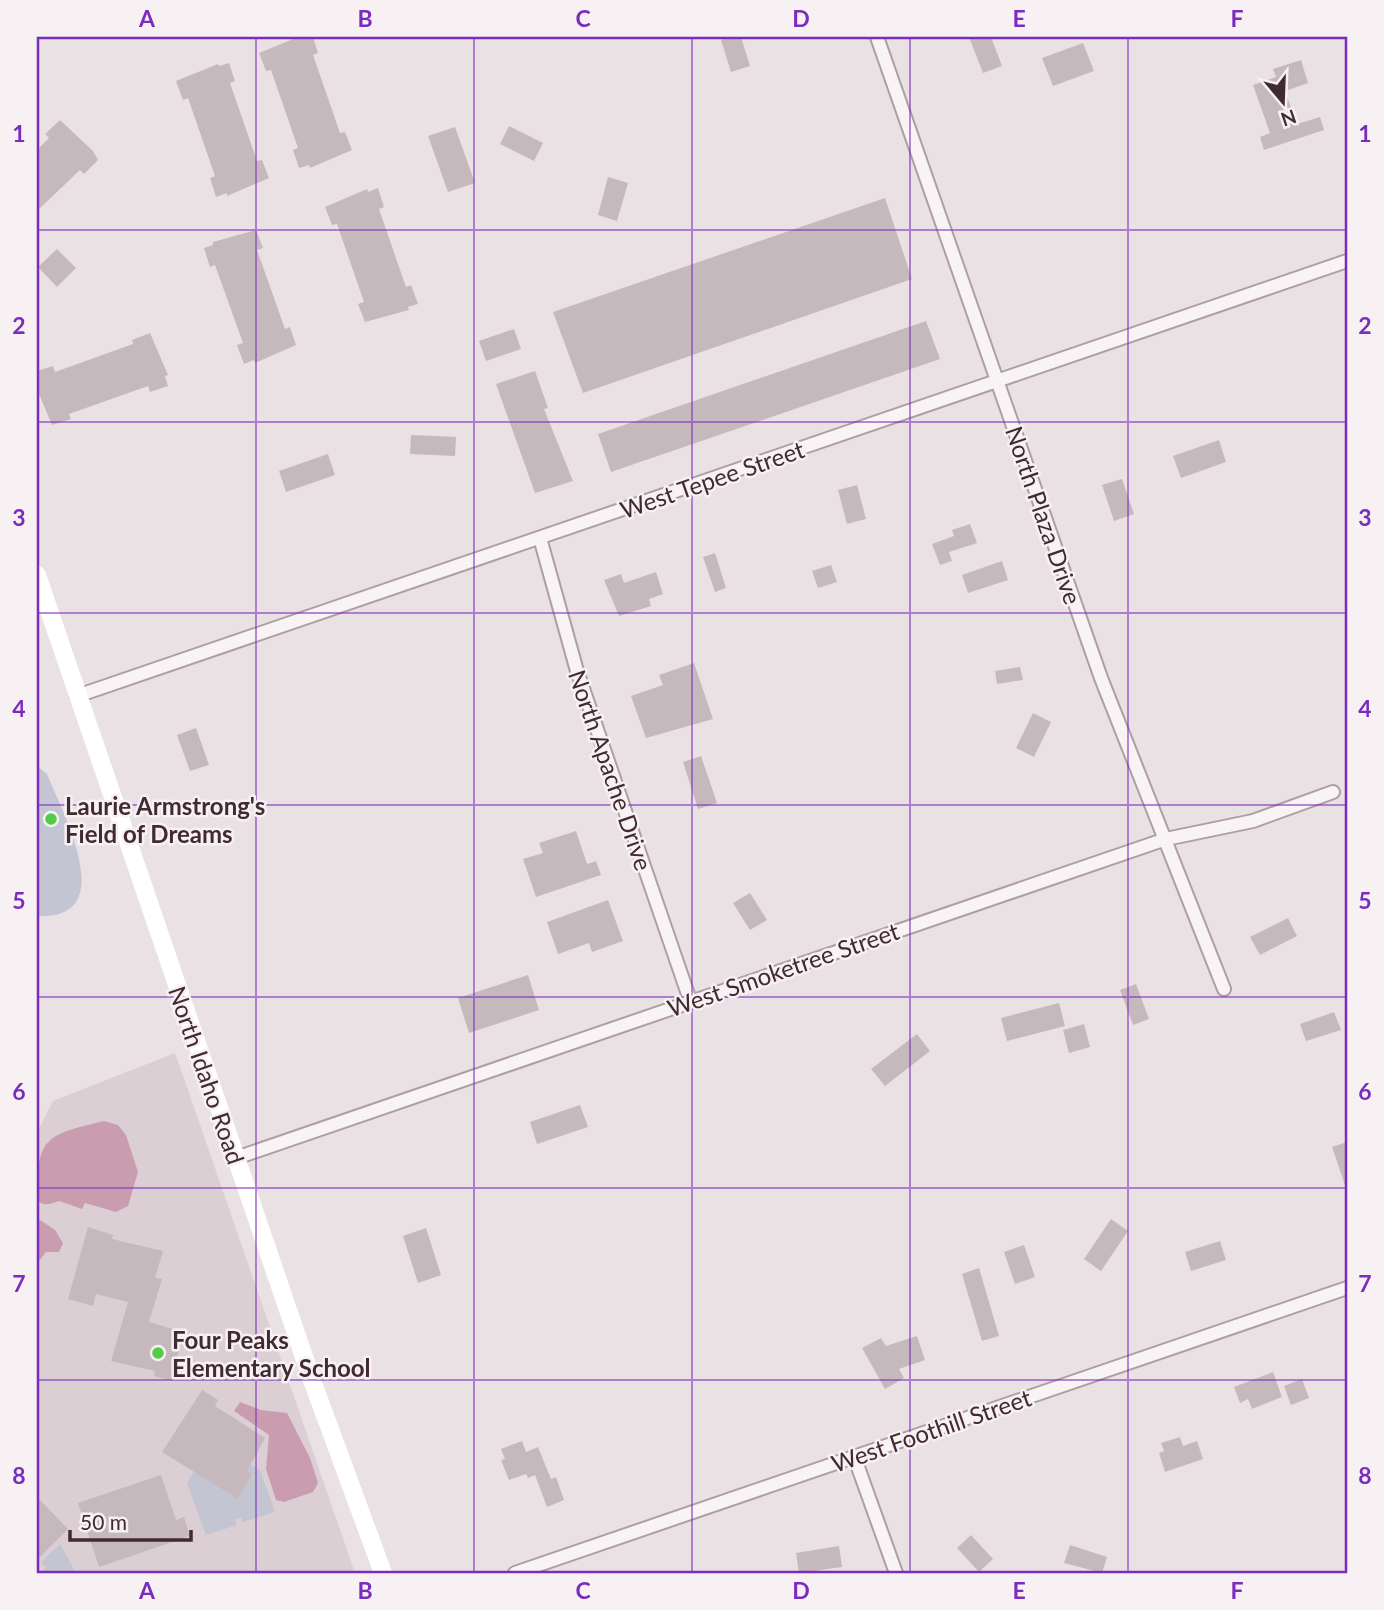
<svg xmlns="http://www.w3.org/2000/svg" width="1384" height="1610" viewBox="0 0 1384 1610" font-family="Lato,sans-serif">
	<style>
		.built { fill: #dccfd3 }
		.green { fill: #c3c5d3 }
		.water { fill: #c99daf }
		.building { fill: #c6b9bd }
		.lines { fill: none; stroke-linecap: round; stroke-linejoin: round }
		.street-casing { stroke: #ad9fa3; stroke-width: 16 }
		.street { stroke: #f8f4f5; stroke-width: 12 }
		.secondary { stroke: #fff; stroke-width: 18 }
		.grid { fill: none; stroke: #7b2cbf; stroke-width: 2; stroke-opacity: 0.55 }
		.poi-dot { fill: #52cc49; stroke: #f7f1f3; stroke-width: 2.5 }
		.labels { text-anchor: middle; dominant-baseline: central; stroke-width: 5; stroke-linejoin: round; paint-order: stroke }
		.street-label { font-size: 24px; fill: #412a30; stroke: #f7f1f3 }
		.poi-label { font-size: 24px; font-weight: bold; fill: #412a30; stroke: #f7f1f3; text-anchor: start }
		.neatline { fill: none; stroke: #7b2cbf; stroke-width: 2.5 }
		.grid-label { font-size: 23px; text-anchor: middle; font-weight: bold; fill: #7b2cbf }
	</style>
	<rect width="100%" height="100%" fill="#eae1e4"/>
	<!-- built -->
	<path class="built" d="M 175,1053 L 187,1087 L 355,1573 L 37,1573 L 37,1133 L 53,1101 Z"/>
	<!-- green -->
	<path class="green" d="M 37,766 L 47,774 C 62,812 122,921 37,916 Z
		M 249,1463 L 260,1470 L 275,1512 L 243,1522 L 241,1518 L 235,1520 L 237,1525 L 206,1535 L 187,1483 L 194,1471 L 238,1499 L 253,1475 L 245,1469 Z
		M 60,1544 L 76,1573 L 41,1573 L 46,1568 L 41,1562 Z"/>
	<!-- water -->
	<path class="water" d="M 104,1121 L 118,1125 L 126,1135 L 138,1172 L 128,1206 L 116,1212 L 85,1203 L 82,1209 L 59,1201 C 50,1204 44,1207 37,1200 C 37,1137 45,1135 104,1121 Z
		M 37,1218 L 55,1230 L 63,1243 L 59,1252 L 46,1252 L 39,1261 Z
		M 240,1402 L 261,1410 L 287,1413 L 310,1458 L 318,1483 L 313,1492 L 284,1502 L 276,1500 L 266,1469 L 269,1435 L 234,1411 Z"/>
	<!-- building -->
	<path class="building" d="M 298,37 L 313,37 L 318,53 L 313,55 L 340,133 L 345,132 L 352,150 L 310,168 L 309,165 L 299,168 L 293,150 L 298,148 L 271,70 L 266,71 L 259,53 Z
		M 731,37 L 741,37 L 750,66 L 731,72 L 721,40 Z
		M 969,37 L 991,37 L 1002,66 L 983,73 Z
		M 1083,43 L 1094,71 L 1053,86 L 1042,58 Z
		M 1301,60 L 1308,83 L 1285,91 L 1297,124 L 1320,117 L 1324,130 L 1264,150 L 1260,137 L 1270,133 L 1253,85 L 1276,77 L 1273,69 Z
		M 229,63 L 235,81 L 230,83 L 257,161 L 262,160 L 269,178 L 227,196 L 227,193 L 216,197 L 210,178 L 215,176 L 188,98 L 183,100 L 176,81 L 218,64 L 219,66 Z
		M 60,120 L 93,151 L 98,160 L 84,174 L 80,170 L 37,211 L 37,150 L 49,138 L 45,134 Z
		M 509,126 L 543,143 L 534,161 L 500,144 Z
		M 455,127 L 475,183 L 448,192 L 428,136 Z
		M 608,177 L 628,183 L 617,221 L 598,215 Z
		M 378,188 L 384,207 L 379,209 L 406,287 L 411,285 L 418,304 L 408,307 L 409,310 L 365,322 L 358,304 L 364,302 L 337,224 L 332,225 L 325,207 L 367,189 L 368,192 Z
		M 885,198 L 912,279 L 583,393 L 553,312 Z
		M 256,230 L 263,248 L 257,250 L 285,329 L 290,327 L 296,345 L 255,363 L 254,360 L 244,364 L 237,345 L 243,343 L 215,265 L 210,267 L 204,248 L 213,245 L 213,242 Z
		M 57,249 L 76,268 L 57,287 L 38,267 Z
		M 926,321 L 940,359 L 611,472 L 598,434 Z
		M 514,329 L 521,349 L 486,361 L 479,341 Z
		M 150,333 L 168,375 L 165,376 L 168,386 L 150,392 L 148,386 L 69,414 L 71,419 L 52,425 L 37,389 L 37,371 L 53,366 L 55,372 L 133,344 L 132,340 Z
		M 535,371 L 548,408 L 544,409 L 573,481 L 535,493 L 496,384 Z
		M 411,435 L 456,437 L 455,456 L 410,454 Z
		M 1219,440 L 1226,462 L 1181,478 L 1173,456 Z
		M 328,454 L 335,475 L 286,492 L 279,471 Z
		M 1122,479 L 1134,514 L 1114,521 L 1102,485 Z
		M 857,485 L 866,519 L 847,524 L 838,490 Z
		M 970,524 L 977,543 L 949,552 L 952,561 L 940,565 L 932,544 L 954,536 L 952,530 Z
		M 715,553 L 726,588 L 715,592 L 703,557 Z
		M 1002,561 L 1008,580 L 968,593 L 962,575 Z
		M 831,565 L 837,582 L 818,588 L 812,571 Z
		M 656,572 L 663,594 L 649,599 L 651,606 L 619,616 L 604,580 L 621,574 L 624,583 Z
		M 694,663 L 713,719 L 646,738 L 631,696 L 663,685 L 659,675 Z
		M 1020,667 L 1023,680 L 997,684 L 995,671 Z
		M 1033,713 L 1051,722 L 1034,757 L 1016,748 Z
		M 196,728 L 209,765 L 190,771 L 177,735 Z
		M 701,756 L 717,803 L 698,809 L 683,762 Z
		M 576,831 L 587,864 L 596,861 L 601,875 L 536,897 L 523,859 L 543,853 L 539,843 Z
		M 750,893 L 767,920 L 750,930 L 733,903 Z
		M 608,900 L 623,941 L 592,952 L 589,943 L 558,954 L 547,922 Z
		M 1288,918 L 1297,936 L 1260,955 L 1250,937 Z
		M 528,975 L 539,1010 L 469,1033 L 458,998 Z
		M 1136,984 L 1149,1019 L 1133,1025 L 1120,990 Z
		M 1059,1003 L 1065,1026 L 1007,1041 L 1001,1018 Z
		M 1334,1012 L 1341,1030 L 1306,1041 L 1300,1024 Z
		M 1084,1024 L 1090,1047 L 1069,1053 L 1063,1030 Z
		M 917,1034 L 930,1051 L 885,1086 L 871,1069 Z
		M 580,1105 L 588,1127 L 537,1144 L 530,1122 Z
		M 1347,1142 L 1347,1185 L 1345,1185 L 1332,1147 Z
		M 1111,1219 L 1128,1231 L 1101,1271 L 1084,1259 Z
		M 88,1227 L 113,1235 L 112,1239 L 163,1251 L 155,1278 L 162,1279 L 149,1322 L 183,1332 L 172,1381 L 154,1376 L 155,1371 L 111,1361 L 128,1302 L 96,1294 L 93,1306 L 68,1299 Z
		M 426,1228 L 441,1275 L 418,1283 L 403,1236 Z
		M 1220,1241 L 1226,1260 L 1191,1271 L 1185,1252 Z
		M 1024,1245 L 1035,1277 L 1015,1284 L 1004,1252 Z
		M 979,1268 L 999,1336 L 982,1341 L 962,1274 Z
		M 917,1336 L 925,1360 L 899,1369 L 904,1378 L 885,1389 L 862,1348 L 881,1338 L 886,1346 Z
		M 1273,1372 L 1282,1397 L 1252,1409 L 1248,1399 L 1240,1403 L 1234,1387 Z
		M 1302,1379 L 1309,1398 L 1291,1405 L 1284,1386 Z
		M 202,1390 L 218,1400 L 215,1406 L 265,1438 L 247,1471 L 253,1474 L 238,1499 L 162,1452 Z
		M 1180,1437 L 1183,1446 L 1197,1441 L 1203,1459 L 1165,1472 L 1159,1453 L 1164,1451 L 1161,1443 Z
		M 522,1441 L 526,1452 L 538,1447 L 551,1479 L 556,1477 L 564,1500 L 547,1507 L 535,1475 L 528,1478 L 526,1474 L 509,1480 L 501,1460 L 505,1459 L 501,1449 Z
		M 161,1475 L 176,1520 L 184,1517 L 190,1536 L 99,1567 L 78,1503 Z
		M 37,1497 L 68,1529 L 37,1560 Z
		M 971,1535 L 993,1559 L 979,1572 L 957,1548 Z
		M 1070,1545 L 1107,1557 L 1102,1573 L 1064,1563 Z
		M 839,1546 L 842,1567 L 799,1573 L 796,1553 Z"/>
	<g class="lines">
		<defs>
			<path id="street" d="M 877,37 L 1101,678 L 1224,989
				M 540,538 L 577,671 L 690,1000
				M 77,696 L 1347,261
				M 236,1158 L 1166,839 L 1253,821 L 1333,792
				M 854,1456 L 896,1573
				M 515,1573 L 1347,1288"/>
		</defs>
		<!-- street casing -->
		<use href="#street" class="street-casing"/>
		<!-- street -->
		<use href="#street" class="street"/>
		<!-- secondary -->
		<path class="secondary" d="M 37,575 L 313,1383 L 383,1573"/>
	</g>
	<!-- grid -->
	<path class="grid" d="M 256,37 L 256,1573M 474,37 L 474,1573M 692,37 L 692,1573M 910,37 L 910,1573M 1128,37 L 1128,1573M 37,230 L 1347,230M 37,422 L 1347,422M 37,613 L 1347,613M 37,805 L 1347,805M 37,997 L 1347,997M 37,1188 L 1347,1188M 37,1380 L 1347,1380"/>
	<!-- markers -->
	<g class="poi-dot">
		<circle cx="51" cy="819" r="7"/>
		<circle cx="158" cy="1353" r="7"/>
	</g>
	<g class="labels">
		<!-- street labels -->
		<g class="street-label">
			<text transform="translate(712 479) rotate(-19)">West Tepee Street</text>
			<text transform="translate(1044 515) rotate(71)">North Plaza Drive</text>
			<text transform="translate(611 770) rotate(71)">North Apache Drive</text>
			<text transform="translate(783 969) rotate(-19)">West Smoketree Street</text>
			<text transform="translate(207 1075) rotate(71)">North Idaho Road</text>
			<text transform="translate(931 1430) rotate(-19)">West Foothill Street</text>
		</g>
		<!-- poi labels -->
		<g class="poi-label">
			<text x="65" y="805">Laurie Armstrong's<tspan x="65" dy="28">Field of Dreams</tspan></text>
			<text x="172" y="1339">Four Peaks<tspan x="172" dy="28">Elementary School</tspan></text>
		</g>
	</g>
	<!-- border -->
	<rect width="1384" height="1610" fill="none" stroke="#f7f1f3" stroke-width="77"/>
	<!-- north arrow -->
	<g transform="translate(1283 102) rotate(161)" stroke="#f7f1f3" stroke-width="5" paint-order="stroke">
	<path d="M0-5L12 26L0 18L-12 26Z" fill="#412a30"/>
	<text y="-10" font-size="19" font-weight="bold" text-anchor="middle" fill="#412a30">N</text>
	</g>
	<!-- scale -->
	<path d="M70 1530v10h121v-10" fill="none" stroke="#412a30" stroke-width="3.5"/>
	<text x="80" y="1530" font-size="21" fill="#412a30" stroke="#f7f1f3" stroke-width="5" paint-order="stroke">50 m</text>
	<rect x="38" y="38" width="1308" height="1534" class="neatline"/>
	<g class="grid-label">
		<text x="147" y="27">A</text>
		<text x="365" y="27">B</text>
		<text x="583" y="27">C</text>
		<text x="801" y="27">D</text>
		<text x="1019" y="27">E</text>
		<text x="1237" y="27">F</text>
		<text x="19" y="142">1</text>
		<text x="1365" y="142">1</text>
		<text x="19" y="334">2</text>
		<text x="1365" y="334">2</text>
		<text x="19" y="526">3</text>
		<text x="1365" y="526">3</text>
		<text x="19" y="717">4</text>
		<text x="1365" y="717">4</text>
		<text x="19" y="909">5</text>
		<text x="1365" y="909">5</text>
		<text x="19" y="1100">6</text>
		<text x="1365" y="1100">6</text>
		<text x="19" y="1292">7</text>
		<text x="1365" y="1292">7</text>
		<text x="19" y="1484">8</text>
		<text x="1365" y="1484">8</text>
		<text x="147" y="1599">A</text>
		<text x="365" y="1599">B</text>
		<text x="583" y="1599">C</text>
		<text x="801" y="1599">D</text>
		<text x="1019" y="1599">E</text>
		<text x="1237" y="1599">F</text>
	</g>
</svg>
